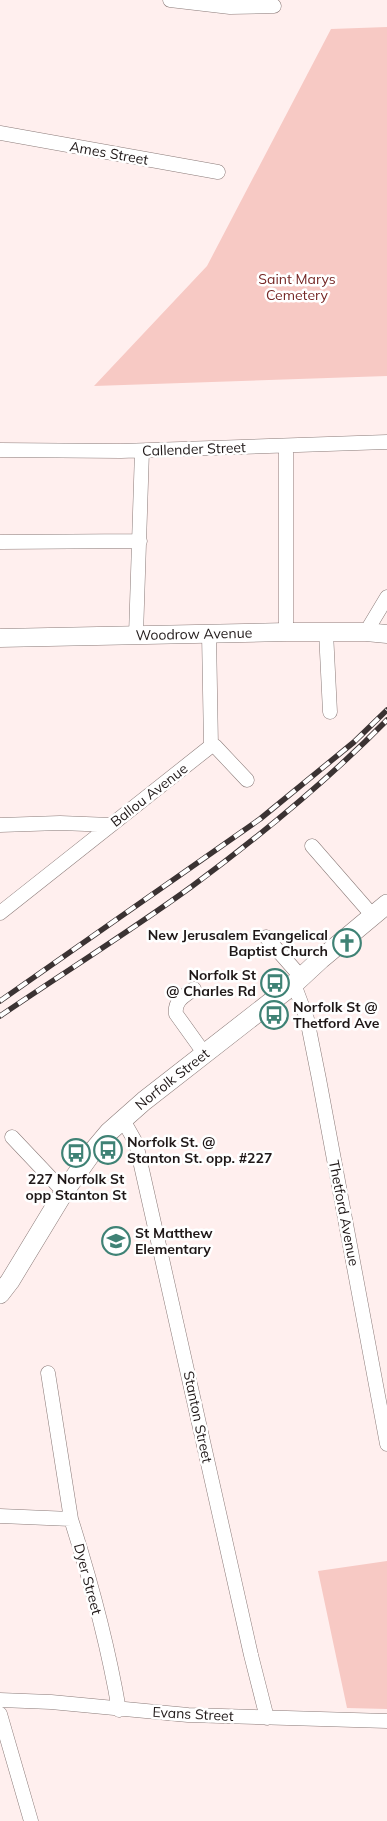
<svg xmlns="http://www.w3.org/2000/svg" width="387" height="1821" viewBox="0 0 387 1821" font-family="Mulish,sans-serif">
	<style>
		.green { fill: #f7c9c4 }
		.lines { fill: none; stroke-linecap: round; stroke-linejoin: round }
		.minor-casing { stroke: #8b7b79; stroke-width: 15 }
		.tertiary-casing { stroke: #8b7b79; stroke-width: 19 }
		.secondary-casing { stroke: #8b7b79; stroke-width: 20 }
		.minor { stroke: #fff; stroke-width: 14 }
		.tertiary { stroke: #fff; stroke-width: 18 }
		.secondary { stroke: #fff; stroke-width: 19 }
		.rail-casing { stroke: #3b3333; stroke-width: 5.5 }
		.rail { stroke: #fff; stroke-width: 4; stroke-dasharray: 11; stroke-linecap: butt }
		.labels { text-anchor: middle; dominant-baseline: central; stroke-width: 5; stroke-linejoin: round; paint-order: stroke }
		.street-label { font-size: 14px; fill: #1f1818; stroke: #fff }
		.park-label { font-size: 14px; fill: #752725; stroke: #fff }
		.poi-label { font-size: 14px; font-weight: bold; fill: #1f1818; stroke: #fff; text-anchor: start }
	</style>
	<rect width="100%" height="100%" fill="#ffefee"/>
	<!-- green -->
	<path class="green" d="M 387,27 L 387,376 L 94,386 L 207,266 L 331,29 Z
		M 387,1561 L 387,1709 L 347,1708 L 318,1571 Z"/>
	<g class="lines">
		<defs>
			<path id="minor" d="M 170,0 L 230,7 L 274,6
				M 0,133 L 218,172
				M 286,446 L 286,632
				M 0,450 L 121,451 L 387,442
				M 0,542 L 140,541
				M 326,632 L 330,712
				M 366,632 L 387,597
				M 136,635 L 142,451
				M 211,746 L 215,746 L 247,780
				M 0,825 L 60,823 L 111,825
				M 312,846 L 373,916
				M 0,913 L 211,746 L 209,634
				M 266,937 L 301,977
				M 294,984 L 307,1019 L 319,1079 L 387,1444
				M 194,989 C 184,996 174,1001 176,1014 L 204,1053
				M 123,1120 L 136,1143 L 251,1655 L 267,1718
				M 12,1137 L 64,1192
				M 48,1373 L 71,1519
				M 0,1516 L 71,1519 C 91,1582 108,1645 119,1710
				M 0,1700 L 51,1702 L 188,1715 L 387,1721
				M 0,1714 L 31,1821"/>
			<g id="tertiary">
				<path id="s1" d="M 0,638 L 286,632 L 366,632 L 387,634"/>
			</g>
			<g id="secondary">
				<path id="s2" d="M 0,1294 L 10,1281 L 64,1192 L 93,1151 L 109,1132 L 144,1101 L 294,984 L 321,959 L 387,904"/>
			</g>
		</defs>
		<!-- minor casing -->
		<use href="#minor" class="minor-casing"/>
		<!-- tertiary casing -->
		<use href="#tertiary" class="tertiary-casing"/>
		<!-- secondary casing -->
		<use href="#secondary" class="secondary-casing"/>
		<!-- minor -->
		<use href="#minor" class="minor"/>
		<!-- tertiary -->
		<use href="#tertiary" class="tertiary"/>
		<!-- secondary -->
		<use href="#secondary" class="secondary"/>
		<defs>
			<path id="rail" d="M 0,1001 L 260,819 L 354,742 L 387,710
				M 0,1016 C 63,973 129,932 191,887 C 260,836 327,781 387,720"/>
		</defs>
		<!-- rail casing -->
		<use href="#rail" class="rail-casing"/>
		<!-- rail -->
		<use href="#rail" class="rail"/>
	</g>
	<!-- icons -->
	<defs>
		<symbol id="church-ring" viewBox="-11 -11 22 22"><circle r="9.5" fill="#fff" stroke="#3f8275" stroke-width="1.5"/><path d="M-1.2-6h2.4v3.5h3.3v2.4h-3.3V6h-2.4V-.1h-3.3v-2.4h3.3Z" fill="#3f8275"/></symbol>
		<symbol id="bus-ring" viewBox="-11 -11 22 22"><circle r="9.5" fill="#fff" stroke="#3f8275" stroke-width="1.5"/><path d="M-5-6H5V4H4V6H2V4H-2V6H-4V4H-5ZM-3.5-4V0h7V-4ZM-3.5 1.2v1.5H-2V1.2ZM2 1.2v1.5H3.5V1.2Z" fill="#3f8275"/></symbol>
		<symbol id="school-ring" viewBox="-11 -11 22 22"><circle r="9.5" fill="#fff" stroke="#3f8275" stroke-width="1.5"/><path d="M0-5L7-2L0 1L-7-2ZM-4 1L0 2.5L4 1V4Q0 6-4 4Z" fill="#3f8275"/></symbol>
	</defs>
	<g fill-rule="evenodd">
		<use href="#church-ring" x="331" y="927" width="32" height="32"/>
		<use href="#bus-ring" x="259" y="967" width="32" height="32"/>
		<use href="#bus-ring" x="258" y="999" width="32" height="32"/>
		<use href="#bus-ring" x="92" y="1134" width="32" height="32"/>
		<use href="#bus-ring" x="60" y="1137" width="32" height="32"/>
		<use href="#school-ring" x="100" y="1225" width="32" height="32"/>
	</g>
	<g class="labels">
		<!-- street labels -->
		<g class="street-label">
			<text transform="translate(109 153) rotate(10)">Ames Street</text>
			<text transform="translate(194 449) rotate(-2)">Callender Street</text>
			<text stroke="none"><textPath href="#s1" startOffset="194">Woodrow Avenue</textPath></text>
			<text transform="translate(149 795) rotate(-38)">Ballou Avenue</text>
			<text stroke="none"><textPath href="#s2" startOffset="278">Norfolk Street</textPath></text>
			<text transform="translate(344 1213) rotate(79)">Thetford Avenue</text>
			<text transform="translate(198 1417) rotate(78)">Stanton Street</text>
			<text transform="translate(88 1579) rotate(75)">Dyer Street</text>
			<text transform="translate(193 1714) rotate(3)">Evans Street</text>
		</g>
		<!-- park labels -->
		<g class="park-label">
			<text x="297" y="279">Saint Marys<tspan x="297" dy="16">Cemetery</tspan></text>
		</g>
		<!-- poi labels -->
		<g class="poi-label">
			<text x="328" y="935" text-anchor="end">New Jerusalem Evangelical<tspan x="328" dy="16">Baptist Church</tspan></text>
			<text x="256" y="975" text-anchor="end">Norfolk St<tspan x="256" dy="16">@ Charles Rd</tspan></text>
			<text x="293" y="1007">Norfolk St @<tspan x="293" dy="16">Thetford Ave</tspan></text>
			<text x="127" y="1142">Norfolk St. @<tspan x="127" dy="16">Stanton St. opp. #227</tspan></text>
			<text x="76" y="1179" text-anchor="middle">227 Norfolk St<tspan x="76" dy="16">opp Stanton St</tspan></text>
			<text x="135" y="1233">St Matthew<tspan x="135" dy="16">Elementary</tspan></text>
		</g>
	</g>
</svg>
